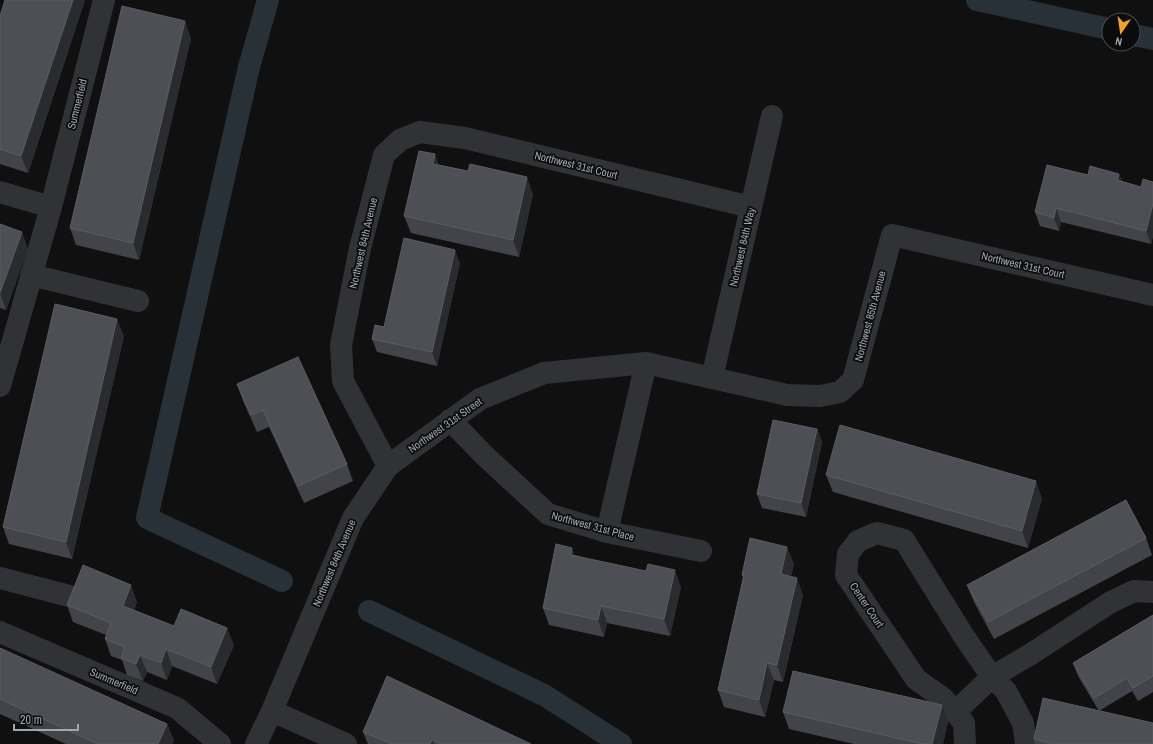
<svg xmlns="http://www.w3.org/2000/svg" width="1153" height="744" viewBox="0 0 1153 744" font-family="'Archivo Narrow',sans-serif">
	<style>
		.lines { fill: none; stroke-linecap: round; stroke-linejoin: round }
		.canal { stroke: #283137; stroke-width: 22 }
		.minor { stroke: #313236; stroke-width: 22 }
		.wall { fill: #434449 }
		.shaded-wall { fill: #2a2b2e }
		.building { fill: #4d4f54; stroke: #5a5d63 }
		.labels { text-anchor: middle; dominant-baseline: central; stroke-width: 3.5; stroke-linejoin: round; paint-order: stroke }
		.street-label { font-size: 11px; fill: #a0a7b3; stroke: #0b0b0c }
	</style>
	<rect width="100%" height="100%" fill="#101011"/>
	<g class="lines">
		<!-- canal -->
		<path class="canal" d="M 268,0 L 249,67 L 147,518 L 282,581
			M 977,0 L 1109,29
			M 1133,35 L 1153,39
			M 369,611 L 544,695 L 621,744"/>
		<!-- minor -->
		<path class="minor" d="M 0,192 L 51,207
			M 31,275 L 138,301
			M 712,378 L 772,116
			M 0,386 L 51,207 L 104,0
			M 450,420 L 486,457 L 548,514 L 607,532 L 701,551
			M 388,466 L 480,399 L 544,373 L 646,363 L 787,395 L 820,396 L 840,392 L 853,380 L 892,235 L 1153,295
			M 607,532 L 646,363
			M 0,578 L 69,596
			M 0,632 L 177,708 L 220,744
			M 272,711 L 346,744
			M 955,712 L 992,677 L 1031,654 L 1111,602 L 1134,591 L 1153,592
			M 256,744 L 272,711 L 353,518 L 388,466 L 343,381 L 341,345 L 360,248 L 384,155 L 400,140 L 420,132 L 465,138 L 751,207
			M 965,744 L 964,723 L 944,699 L 916,679 L 846,575 L 848,554 L 858,541 L 877,533 L 904,540 L 965,638 L 992,677 L 1006,691 L 1023,723 L 1026,744"/>
	</g>
	<!-- wall -->
	<path class="wall" d="M 5,0 L 85,0 L 28,173 L 0,164 L 0,16 Z
		M 191,38 L 139,260 L 76,245 L 70,228 Z
		M 439,165 L 468,171 L 533,194 L 519,257 L 411,233 L 404,216 Z
		M 1119,174 L 1122,182 L 1141,187 L 1153,182 L 1153,236 L 1151,244 L 1061,222 L 1059,231 L 1040,226 L 1035,212 L 1088,175 Z
		M 0,224 L 28,249 L 6,310 L 0,308 Z
		M 460,263 L 437,366 L 377,352 L 372,339 L 384,327 Z
		M 124,336 L 72,559 L 9,544 L 3,527 Z
		M 237,384 L 347,464 L 353,481 L 304,503 L 269,427 L 257,432 L 243,401 Z
		M 817,429 L 822,442 L 806,517 L 762,508 L 757,494 Z
		M 826,475 L 1042,498 L 1028,548 L 833,492 Z
		M 1146,538 L 1152,555 L 994,639 L 974,602 L 967,585 Z
		M 575,555 L 681,587 L 670,636 L 607,623 L 604,637 L 549,625 L 543,608 Z
		M 794,564 L 791,576 L 803,595 L 783,682 L 774,680 L 765,717 L 724,707 L 718,690 L 743,579 L 742,575 Z
		M 137,602 L 134,610 L 174,626 L 234,645 L 217,684 L 172,666 L 167,680 L 147,672 L 143,681 L 127,675 L 122,660 L 111,656 L 105,639 L 106,635 L 73,622 L 67,605 Z
		M 1153,615 L 1153,692 L 1138,701 L 1132,691 L 1099,711 L 1153,744 L 1035,744 L 1034,739 L 1099,711 L 1078,676 L 1073,663 Z
		M 0,648 L 167,724 L 174,741 L 172,744 L 66,744 L 0,714 Z
		M 942,705 L 948,722 L 943,744 L 854,744 L 789,729 L 783,712 Z
		M 363,732 L 531,744 L 368,744 Z"/>
	<!-- shaded-wall -->
	<path class="shaded-wall" d="M 73,0 L 85,0 L 28,173 L 21,156 Z
		M 185,21 L 191,38 L 139,260 L 133,243 Z
		M 435,154 L 441,171 L 433,164 Z
		M 1119,174 L 1124,187 L 1117,180 Z
		M 527,177 L 533,194 L 519,257 L 513,240 Z
		M 1153,204 L 1153,236 L 1151,244 L 1146,231 Z
		M 1056,208 L 1061,222 L 1059,231 L 1054,218 Z
		M 22,232 L 28,249 L 6,310 L 0,293 Z
		M 455,250 L 460,263 L 437,366 L 432,352 Z
		M 117,319 L 124,336 L 72,559 L 66,542 Z
		M 817,429 L 822,442 L 806,517 L 801,503 Z
		M 1036,481 L 1042,498 L 1028,548 L 1022,531 Z
		M 787,547 L 794,564 L 787,591 L 781,574 Z
		M 572,548 L 578,565 L 571,555 Z
		M 675,570 L 681,587 L 670,636 L 664,619 Z
		M 797,578 L 803,595 L 783,682 L 777,665 Z
		M 131,585 L 137,602 L 129,623 L 123,606 Z
		M 601,606 L 607,623 L 604,637 L 598,620 Z
		M 227,628 L 234,645 L 217,684 L 211,667 Z
		M 166,649 L 172,666 L 167,680 L 161,663 Z
		M 140,655 L 147,672 L 143,681 L 136,664 Z
		M 767,663 L 774,680 L 765,717 L 759,700 Z
		M 942,705 L 948,722 L 943,744 L 932,744 Z
		M 167,724 L 174,741 L 172,744 L 158,744 Z
		M 432,740 L 434,744 L 430,744 Z"/>
	<!-- building -->
	<path class="building" d="M 5,0 L 73,0 L 21,156 L 0,149 L 0,16 Z
		M 122,6 L 185,21 L 133,243 L 70,228 Z
		M 419,151 L 435,154 L 433,164 L 468,171 L 470,164 L 527,177 L 513,240 L 404,216 Z
		M 1047,165 L 1088,175 L 1090,166 L 1119,174 L 1117,180 L 1141,187 L 1143,179 L 1153,182 L 1153,204 L 1146,231 L 1056,208 L 1054,218 L 1035,212 Z
		M 0,224 L 22,232 L 0,293 Z
		M 404,238 L 455,250 L 432,352 L 372,339 L 375,325 L 384,327 Z
		M 55,304 L 117,319 L 66,542 L 3,527 Z
		M 298,357 L 347,464 L 298,486 L 263,410 L 251,415 L 237,384 Z
		M 773,420 L 817,429 L 801,503 L 757,494 Z
		M 840,425 L 1036,481 L 1022,531 L 826,475 Z
		M 1126,500 L 1146,538 L 988,622 L 967,585 Z
		M 750,538 L 787,547 L 781,574 L 797,578 L 777,665 L 767,663 L 759,700 L 718,690 L 744,575 L 742,575 Z
		M 556,544 L 572,548 L 571,555 L 646,571 L 648,564 L 675,570 L 664,619 L 601,606 L 598,620 L 543,608 Z
		M 83,565 L 131,585 L 123,606 L 174,626 L 181,609 L 227,628 L 211,667 L 166,649 L 161,663 L 140,655 L 136,664 L 121,658 L 125,647 L 105,639 L 111,623 L 67,605 Z
		M 1153,615 L 1153,676 L 1133,688 L 1127,678 L 1094,698 L 1073,663 Z
		M 0,648 L 167,724 L 158,744 L 98,744 L 0,699 Z
		M 793,671 L 942,705 L 932,744 L 923,744 L 783,712 Z
		M 387,676 L 531,744 L 441,744 L 432,740 L 430,744 L 392,744 L 363,732 Z
		M 1043,698 L 1153,723 L 1153,744 L 1054,744 L 1034,739 Z"/>
	<g class="labels">
		<!-- street labels -->
		<g class="street-label">
			<text transform="translate(77 104) rotate(-76)">Summerfield</text>
			<text transform="translate(576 165) rotate(14)">Northwest 31st Court</text>
			<text transform="translate(363 243) rotate(-77)">Northwest 84th Avenue</text>
			<text transform="translate(742 247) rotate(-77)">Northwest 84th Way</text>
			<text transform="translate(1023 265) rotate(13)">Northwest 31st Court</text>
			<text transform="translate(870 316) rotate(-75)">Northwest 85th Avenue</text>
			<text transform="translate(445 425) rotate(-35)">Northwest 31st Street</text>
			<text transform="translate(593 526) rotate(15)">Northwest 31st Place</text>
			<text transform="translate(334 563) rotate(-67)">Northwest 84th Avenue</text>
			<text transform="translate(867 605) rotate(56)">Center Court</text>
			<text transform="translate(114 681) rotate(23)">Summerfield</text>
		</g>
	</g>
	<!-- north arrow -->
	<g transform="translate(1121 32) rotate(193)"><circle r="19" fill="#0b0b0c" stroke="#47494f"/>
	<path d="M0-3L7 15L0 10L-7 15Z" fill="#f69f23"/>
	<text y="-6" font-size="11" font-weight="bold" text-anchor="middle" fill="#a0a7b3">N</text>
	</g>
	<!-- scale -->
	<path d="M14 724v6h64v-6" fill="none" stroke="#a0a7b3" stroke-width="2"/>
	<text x="20" y="724" font-size="12" fill="#a0a7b3" stroke="#0b0b0c" stroke-width="3" paint-order="stroke">20 m</text>
</svg>
